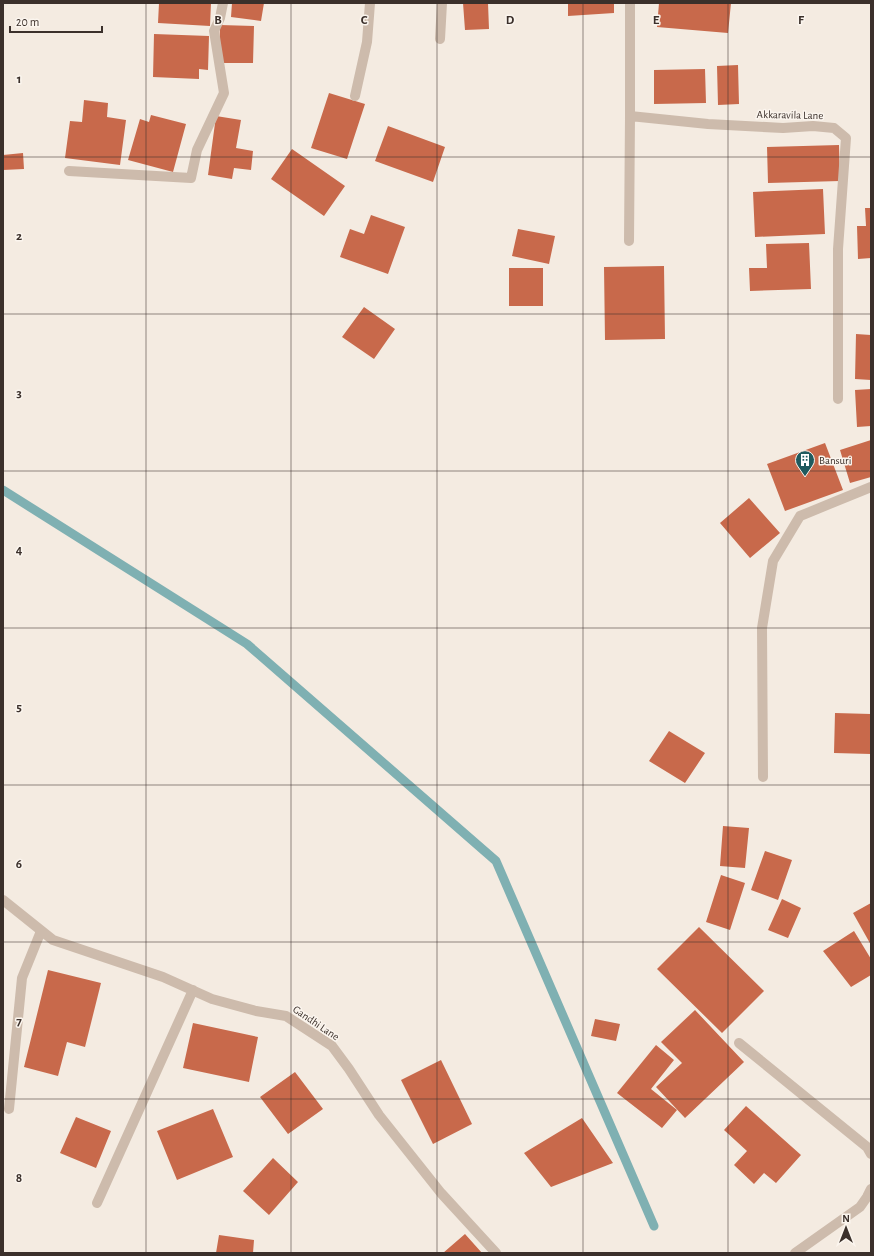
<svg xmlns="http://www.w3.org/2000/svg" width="874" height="1256" viewBox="0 0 874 1256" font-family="'Alegreya Sans',sans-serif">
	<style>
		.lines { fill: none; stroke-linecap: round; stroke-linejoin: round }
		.stream { stroke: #7fb0b2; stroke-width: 9 }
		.building { fill: #c8694b }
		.lane { stroke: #cdbbac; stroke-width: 10 }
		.street { stroke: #cdbbac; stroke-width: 10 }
		.grid { fill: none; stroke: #3b302b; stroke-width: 1; stroke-opacity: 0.55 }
		.labels { text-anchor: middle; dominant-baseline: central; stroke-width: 3; stroke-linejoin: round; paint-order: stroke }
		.street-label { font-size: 11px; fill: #3b302b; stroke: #fbf5ee }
		.poi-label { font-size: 11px; fill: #3b302b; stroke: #fbf5ee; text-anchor: start }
		.grid-label { font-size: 13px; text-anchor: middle; font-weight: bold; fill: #3b302b; stroke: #fbf5ee; stroke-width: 3; stroke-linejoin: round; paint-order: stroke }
	</style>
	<rect width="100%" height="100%" fill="#f4ebe1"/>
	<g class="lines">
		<!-- stream -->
		<path class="stream" d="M 3,490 L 247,644 L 496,861 L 654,1226"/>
	</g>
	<!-- building -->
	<path class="building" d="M 159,3 L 211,3 L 210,26 L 158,23 Z
		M 232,3 L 264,3 L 261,21 L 231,17 Z
		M 463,3 L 488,3 L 489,29 L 465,30 Z
		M 568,3 L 614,3 L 614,13 L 568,16 Z
		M 659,3 L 731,3 L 728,33 L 657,27 Z
		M 220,25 L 254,26 L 253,63 L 219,63 Z
		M 154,34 L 209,36 L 208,70 L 199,69 L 199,79 L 153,77 Z
		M 738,65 L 739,104 L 718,105 L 717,66 Z
		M 705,69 L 706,103 L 654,104 L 654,70 Z
		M 329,93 L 365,104 L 347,159 L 311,148 Z
		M 84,100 L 108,103 L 107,117 L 126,120 L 120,165 L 65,158 L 70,121 L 82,122 Z
		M 151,115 L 186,124 L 173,172 L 128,160 L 140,119 L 149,122 Z
		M 216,116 L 241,120 L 236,148 L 253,151 L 251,170 L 234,168 L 232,179 L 208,175 Z
		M 388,126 L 445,147 L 433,182 L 375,161 Z
		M 839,145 L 840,181 L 768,183 L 767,147 Z
		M 292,149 L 345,186 L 324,216 L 271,179 Z
		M 23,153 L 24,169 L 3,170 L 3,155 Z
		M 823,189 L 825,234 L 755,237 L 753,192 Z
		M 865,208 L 871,208 L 871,258 L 858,259 L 857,226 L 866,226 Z
		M 371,215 L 405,227 L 388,274 L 340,257 L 350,229 L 364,234 Z
		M 518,229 L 555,236 L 549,264 L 512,256 Z
		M 809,243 L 811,289 L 750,291 L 749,268 L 767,268 L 766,244 Z
		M 664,266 L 665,339 L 605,340 L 604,267 Z
		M 509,268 L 543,268 L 543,306 L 509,306 Z
		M 364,307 L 395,329 L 374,359 L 342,337 Z
		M 856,334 L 871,335 L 871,380 L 855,379 Z
		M 871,389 L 871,426 L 857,427 L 855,390 Z
		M 871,440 L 871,477 L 850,483 L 840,450 Z
		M 825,443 L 843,490 L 785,511 L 767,464 Z
		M 749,498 L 780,533 L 750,558 L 720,523 Z
		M 835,713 L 871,714 L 871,754 L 834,753 Z
		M 669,731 L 705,753 L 685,783 L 649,761 Z
		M 723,826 L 749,828 L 745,868 L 720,866 Z
		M 765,851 L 792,860 L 778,900 L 751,890 Z
		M 721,875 L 745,883 L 730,930 L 706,922 Z
		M 782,899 L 801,908 L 788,938 L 768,930 Z
		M 871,903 L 871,945 L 853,913 Z
		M 699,927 L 764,991 L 722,1033 L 657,969 Z
		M 854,931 L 871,959 L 871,975 L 851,987 L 823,951 Z
		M 48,970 L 101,983 L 85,1047 L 67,1042 L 58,1076 L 24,1067 Z
		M 695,1010 L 744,1062 L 685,1118 L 656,1087 L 682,1063 L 661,1042 Z
		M 595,1019 L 620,1024 L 616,1041 L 591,1036 Z
		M 193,1023 L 258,1037 L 249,1082 L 183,1068 Z
		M 656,1045 L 674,1060 L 651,1089 L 677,1110 L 662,1128 L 617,1093 Z
		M 441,1060 L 472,1124 L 433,1144 L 401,1080 Z
		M 295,1072 L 323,1109 L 288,1134 L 260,1097 Z
		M 746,1106 L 801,1155 L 776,1183 L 764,1173 L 754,1184 L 734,1165 L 747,1151 L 724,1130 Z
		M 213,1109 L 233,1157 L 177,1180 L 157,1131 Z
		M 76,1117 L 111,1131 L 96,1168 L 60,1153 Z
		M 582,1118 L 613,1163 L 551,1187 L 524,1153 Z
		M 273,1158 L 298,1182 L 269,1215 L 243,1191 Z
		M 465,1234 L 482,1253 L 443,1253 Z
		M 219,1235 L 254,1240 L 253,1253 L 216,1253 Z"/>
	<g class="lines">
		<!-- lane -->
		<path class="lane" d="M 440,39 L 442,3
			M 355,96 L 367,42 L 370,3
			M 69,171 L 191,178 L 197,150 L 224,93 L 214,31 L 220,18 L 223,3"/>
		<!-- street -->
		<path class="street" d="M 630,3 L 630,116 L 708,124 L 783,128 L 813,126 L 834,128 L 846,138 L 838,249 L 838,399
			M 629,241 L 630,116
			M 763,777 L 762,628 L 773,561 L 800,516 L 871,487
			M 3,900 L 53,940 L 163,977 L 212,999 L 256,1011 L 286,1016 L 332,1046 L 349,1069 L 379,1115 L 441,1193 L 496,1253
			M 739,1043 L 867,1147 L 871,1154
			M 9,1109 L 22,978 L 41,931
			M 97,1203 L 193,990
			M 795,1253 L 860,1207 L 867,1197 L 871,1189"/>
	</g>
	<!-- grid -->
	<path class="grid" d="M 146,3 L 146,1253M 291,3 L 291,1253M 437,3 L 437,1253M 583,3 L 583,1253M 728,3 L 728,1253M 3,157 L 871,157M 3,314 L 871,314M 3,471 L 871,471M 3,628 L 871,628M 3,785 L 871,785M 3,942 L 871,942M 3,1099 L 871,1099"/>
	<!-- icons -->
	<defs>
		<symbol id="building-pin" viewBox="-11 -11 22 30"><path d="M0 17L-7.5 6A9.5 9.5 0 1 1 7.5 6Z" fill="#1f5a5e" stroke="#fbf5ee"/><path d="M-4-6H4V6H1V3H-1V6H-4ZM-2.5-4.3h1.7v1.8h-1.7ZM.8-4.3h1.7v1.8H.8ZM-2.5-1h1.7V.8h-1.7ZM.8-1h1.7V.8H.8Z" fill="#fff"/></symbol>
	</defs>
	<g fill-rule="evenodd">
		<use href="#building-pin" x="794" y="449" width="22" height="30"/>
	</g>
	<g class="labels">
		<!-- street labels -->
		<g class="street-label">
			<text transform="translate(790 115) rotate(1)">Akkaravila Lane</text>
			<text transform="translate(316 1023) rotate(34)">Gandhi Lane</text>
		</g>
		<!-- poi labels -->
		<g class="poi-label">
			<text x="819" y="460">Bansuri</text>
		</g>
	</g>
	<g class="grid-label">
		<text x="218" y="24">B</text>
		<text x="364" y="24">C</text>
		<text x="510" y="24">D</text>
		<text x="656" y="24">E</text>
		<text x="801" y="24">F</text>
		<text x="19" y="83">1</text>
		<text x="19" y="240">2</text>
		<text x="19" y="397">3</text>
		<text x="19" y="554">4</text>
		<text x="19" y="711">5</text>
		<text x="19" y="868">6</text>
		<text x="19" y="1025">7</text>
		<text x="19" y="1182">8</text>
	</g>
	<!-- border -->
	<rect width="874" height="1256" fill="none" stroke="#3b302b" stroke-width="8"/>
	<!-- north arrow -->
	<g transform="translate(846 1228)" stroke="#fbf5ee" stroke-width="3" paint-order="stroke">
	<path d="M0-3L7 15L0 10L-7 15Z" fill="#3b302b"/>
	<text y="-6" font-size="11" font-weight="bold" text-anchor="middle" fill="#3b302b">N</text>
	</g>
	<!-- scale -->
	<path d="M10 26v6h92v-6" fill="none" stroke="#3b302b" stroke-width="2"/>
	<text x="16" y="26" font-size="12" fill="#3b302b" stroke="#fbf5ee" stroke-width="3" paint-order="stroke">20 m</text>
</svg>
